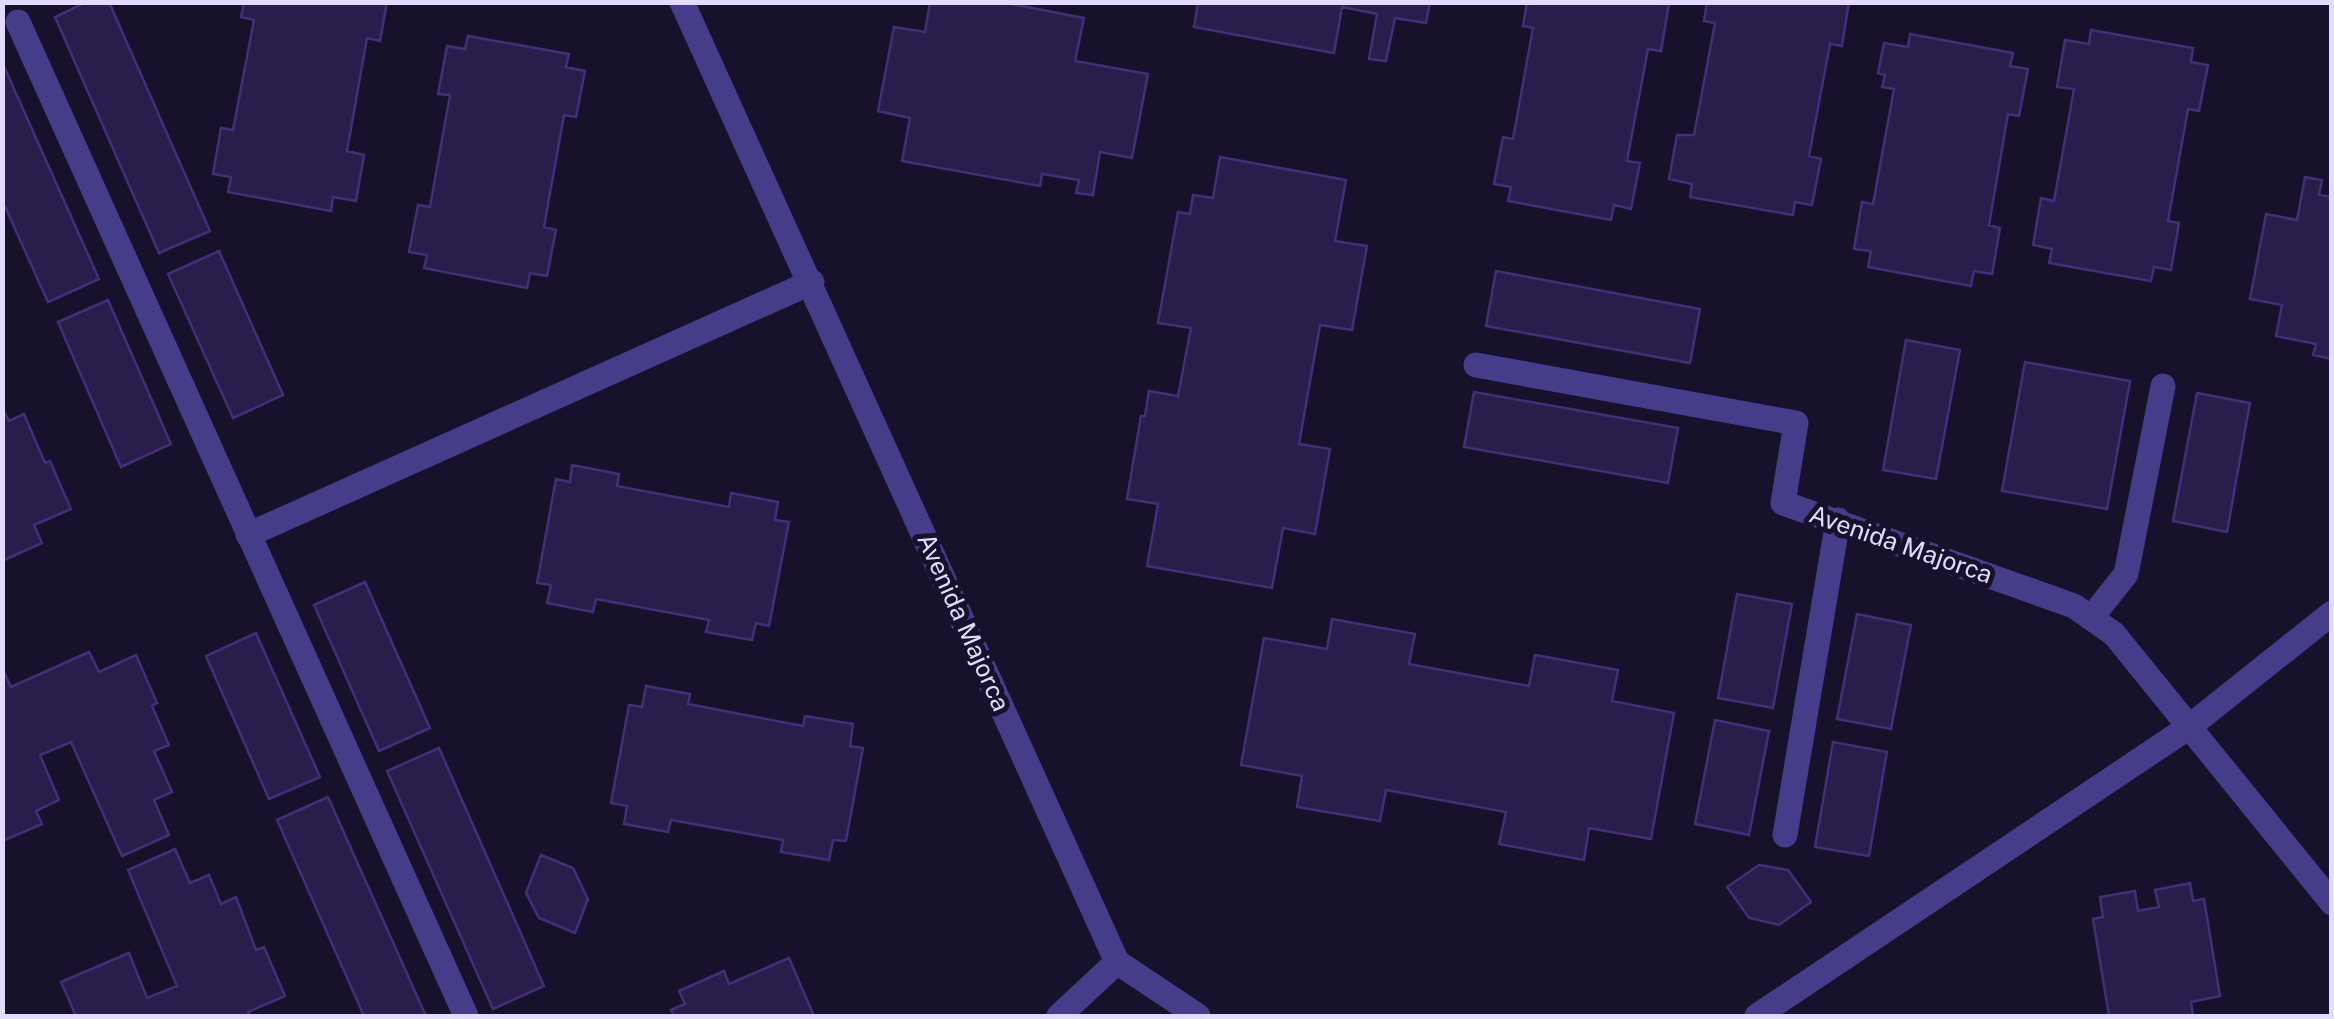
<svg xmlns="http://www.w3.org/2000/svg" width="2334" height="1019" viewBox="0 0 2334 1019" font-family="'Public Sans',sans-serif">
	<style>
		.building { fill: #2a1d4c; stroke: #432f78; stroke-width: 2.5 }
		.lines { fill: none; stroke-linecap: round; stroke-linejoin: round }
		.service { stroke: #453c8a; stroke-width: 25 }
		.minor { stroke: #453c8a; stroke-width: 25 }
		.tertiary { stroke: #453c8a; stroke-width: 25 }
		.labels { text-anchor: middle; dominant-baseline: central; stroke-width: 10; stroke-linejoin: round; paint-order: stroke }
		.street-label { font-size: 25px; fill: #e2dbff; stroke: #17112b }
	</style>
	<rect width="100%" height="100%" fill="#17112b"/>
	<!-- building -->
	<path class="building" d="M 86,2 L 109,2 L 210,231 L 159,253 L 55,17 Z
		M 244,2 L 387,2 L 380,41 L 367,38 L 347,151 L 364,155 L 356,201 L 333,197 L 331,211 L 228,192 L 231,177 L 213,174 L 221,128 L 233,130 L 254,20 L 241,17 Z
		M 930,2 L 1001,2 L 1084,18 L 1075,61 L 1148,74 L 1132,158 L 1100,152 L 1093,195 L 1076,193 L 1079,180 L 1042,174 L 1040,186 L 902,161 L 910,118 L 878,111 L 894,27 L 925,32 Z
		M 1198,2 L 1430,2 L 1426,23 L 1395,18 L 1386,61 L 1369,59 L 1377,14 L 1342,7 L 1334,53 L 1194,27 Z
		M 1527,2 L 1669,4 L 1661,51 L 1648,49 L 1627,161 L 1640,163 L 1631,209 L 1614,205 L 1611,220 L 1508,201 L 1511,187 L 1494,184 L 1503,137 L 1513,139 L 1533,28 L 1523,26 Z
		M 1707,2 L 1849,2 L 1842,46 L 1830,44 L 1809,156 L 1821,159 L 1812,205 L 1795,202 L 1793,215 L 1690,197 L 1692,184 L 1669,179 L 1677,135 L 1694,135 L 1715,23 L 1704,21 Z
		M 2091,30 L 2193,48 L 2191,62 L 2208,65 L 2199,111 L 2188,109 L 2168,221 L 2179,223 L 2171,270 L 2154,267 L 2151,281 L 2049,263 L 2052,249 L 2033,245 L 2041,198 L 2054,201 L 2074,89 L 2057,87 L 2065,40 L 2089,44 Z
		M 1910,34 L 2013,53 L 2010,66 L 2028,69 L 2019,116 L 2008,114 L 1989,225 L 2000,228 L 1992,274 L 1974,271 L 1971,286 L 1868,267 L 1871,251 L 1854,249 L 1862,202 L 1873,204 L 1894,89 L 1882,87 L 1885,75 L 1878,73 L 1884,43 L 1908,47 Z
		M 468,36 L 569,54 L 566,67 L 585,71 L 576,117 L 564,115 L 544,227 L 556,230 L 547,276 L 530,273 L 527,288 L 424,268 L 427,255 L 409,252 L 418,205 L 430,207 L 450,95 L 438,94 L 447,46 L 465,49 Z
		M 2,62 L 99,279 L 48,302 L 2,200 Z
		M 1220,157 L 1346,180 L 1335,241 L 1367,246 L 1352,330 L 1320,325 L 1299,444 L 1330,449 L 1315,534 L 1283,528 L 1272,588 L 1147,566 L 1158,504 L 1127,499 L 1141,416 L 1145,416 L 1149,391 L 1178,396 L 1191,328 L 1158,323 L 1178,212 L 1190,214 L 1193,195 L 1213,198 Z
		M 2305,177 L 2322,180 L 2319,195 L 2332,197 L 2332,359 L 2313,355 L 2316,344 L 2276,336 L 2282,305 L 2250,299 L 2266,214 L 2297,220 Z
		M 219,251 L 283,395 L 233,418 L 168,274 Z
		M 1496,271 L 1700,309 L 1690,363 L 1486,326 Z
		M 108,300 L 171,444 L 121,467 L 58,322 Z
		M 1906,340 L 1960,350 L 1936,479 L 1883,470 Z
		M 2025,362 L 2130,381 L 2107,509 L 2002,491 Z
		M 1474,392 L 1678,428 L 1668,483 L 1464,447 Z
		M 2197,393 L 2250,403 L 2227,532 L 2173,521 Z
		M 2,408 L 9,421 L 24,414 L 45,463 L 50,461 L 71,509 L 34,525 L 42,543 L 2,561 Z
		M 572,465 L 619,474 L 617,486 L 729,507 L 731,493 L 778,502 L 775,520 L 789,522 L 769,626 L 756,623 L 752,640 L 706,632 L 709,620 L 596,599 L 593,612 L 547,603 L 551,585 L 537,583 L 556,479 L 570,482 Z
		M 365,582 L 430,728 L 379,751 L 314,605 Z
		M 1737,594 L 1792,604 L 1773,708 L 1718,698 Z
		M 1857,614 L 1911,625 L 1891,729 L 1837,719 Z
		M 1332,619 L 1415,634 L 1409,664 L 1529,686 L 1535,655 L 1618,670 L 1612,701 L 1674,713 L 1651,839 L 1589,828 L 1584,860 L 1499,844 L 1506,812 L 1386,790 L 1380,821 L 1297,807 L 1302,776 L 1241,765 L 1264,638 L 1327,649 Z
		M 256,633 L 320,777 L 269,799 L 206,656 Z
		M 89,652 L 99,672 L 136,655 L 157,703 L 152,706 L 169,745 L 154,751 L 172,792 L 154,800 L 169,835 L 122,856 L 71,742 L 40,755 L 59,800 L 36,811 L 42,824 L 5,840 L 2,834 L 2,668 L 11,687 Z
		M 646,686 L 690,694 L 688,704 L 803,726 L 805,716 L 853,724 L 850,746 L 863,748 L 846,841 L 833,840 L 829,860 L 781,852 L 783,840 L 671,820 L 668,832 L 624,824 L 627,806 L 611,803 L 629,705 L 642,707 Z
		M 1715,720 L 1769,731 L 1749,835 L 1695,824 Z
		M 1833,742 L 1887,752 L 1869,856 L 1815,847 Z
		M 439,748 L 544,986 L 493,1009 L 387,771 Z
		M 328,797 L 426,1016 L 364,1016 L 277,820 Z
		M 175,849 L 190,883 L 209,875 L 221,904 L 236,897 L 256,950 L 264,947 L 285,996 L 248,1012 L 250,1016 L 76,1016 L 61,982 L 129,953 L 147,998 L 177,986 L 128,870 Z
		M 541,855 L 573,868 L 588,899 L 575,933 L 539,918 L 526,893 Z
		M 1759,865 L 1788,870 L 1811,902 L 1779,925 L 1749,918 L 1727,887 Z
		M 2190,883 L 2193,901 L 2204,899 L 2220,996 L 2191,1002 L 2193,1016 L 2109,1016 L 2093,919 L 2103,917 L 2100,897 L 2135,891 L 2138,911 L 2159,907 L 2155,890 Z
		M 789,958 L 814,1016 L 674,1016 L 671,1010 L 685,1004 L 679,991 L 724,971 L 729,984 Z"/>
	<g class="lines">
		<!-- service -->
		<path class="service" d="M 18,22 L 466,1016
			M 2091,618 L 2126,574 L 2163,386
			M 1785,835 L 1838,520"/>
		<!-- minor -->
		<path class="minor" d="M 1476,365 L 1796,423 L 1783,503 L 2074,606 L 2114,634 L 2332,903
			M 248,535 L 812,282
			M 1059,1016 L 1117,962"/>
		<!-- tertiary -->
		<path class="tertiary" d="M 682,2 L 1117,962 L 1198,1016
			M 1757,1016 L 2189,727 L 2332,613"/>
	</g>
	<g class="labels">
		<!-- street labels -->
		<g class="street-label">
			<text transform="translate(1901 544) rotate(19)">Avenida Majorca</text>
			<text transform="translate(964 622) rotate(66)">Avenida Majorca</text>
		</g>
	</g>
	<!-- border -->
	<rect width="2334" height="1019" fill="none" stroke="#e2dbff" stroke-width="10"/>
</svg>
